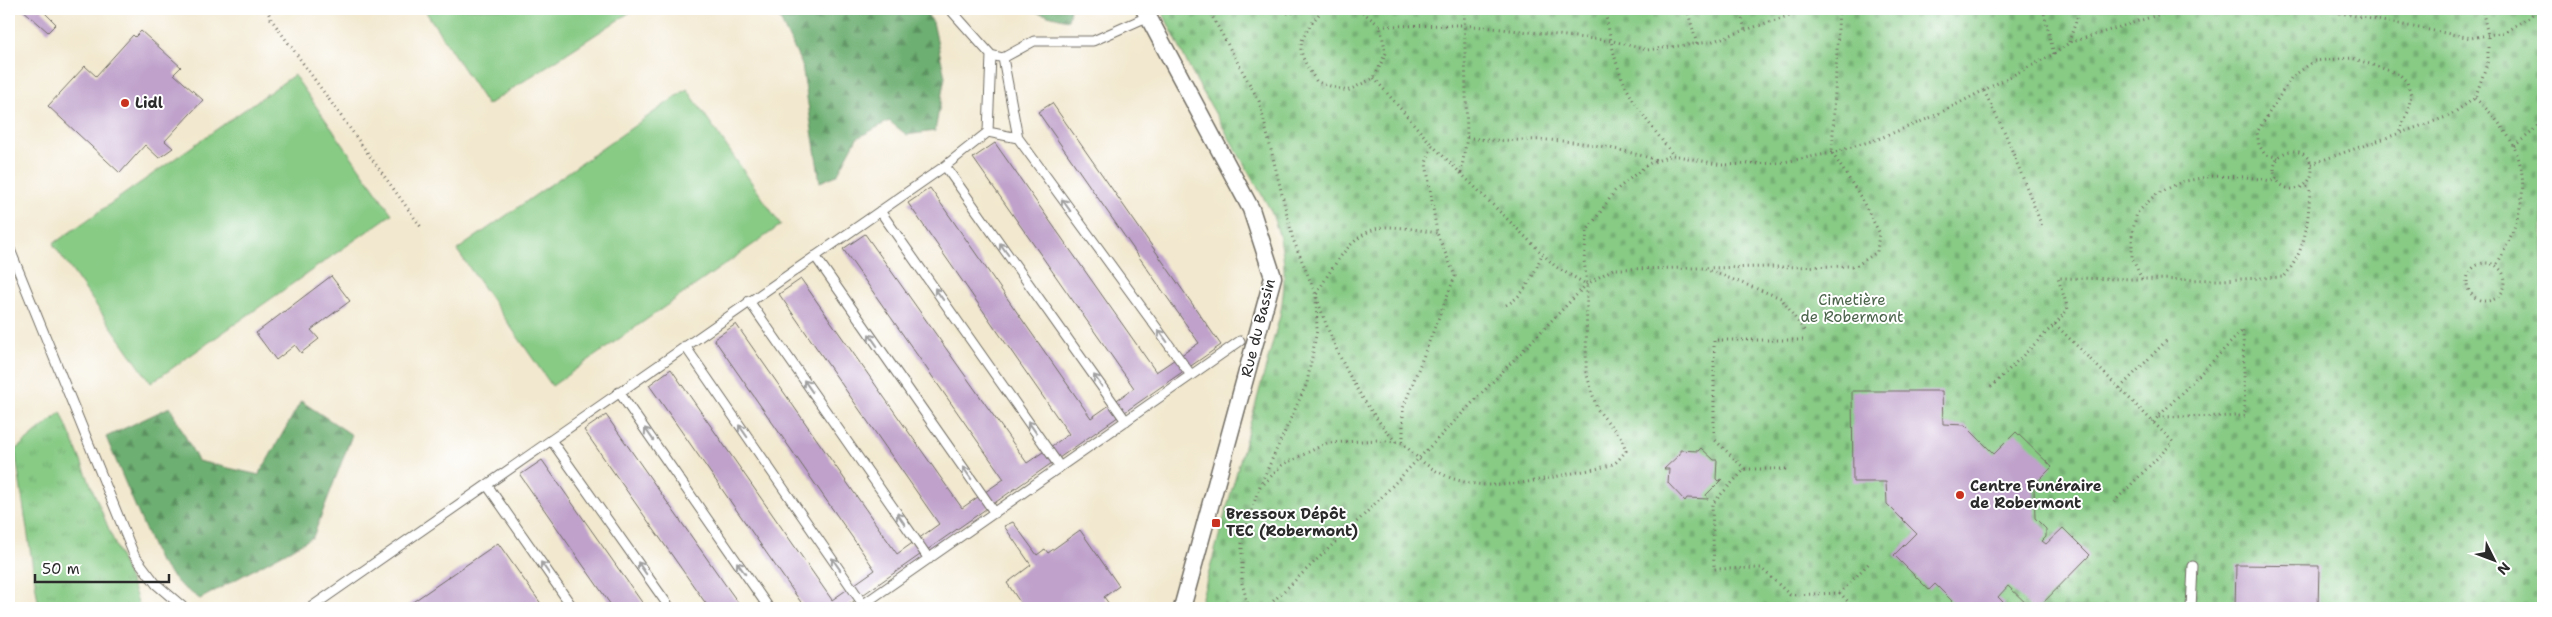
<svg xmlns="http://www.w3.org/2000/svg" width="2552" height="617" viewBox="0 0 2552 617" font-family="'Shantell Sans',sans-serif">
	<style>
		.grass { fill: url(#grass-tufts); stroke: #597b58 }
		.forest { fill: url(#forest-firs); stroke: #4c6d4e }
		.cemetery { fill: url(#cemetery-stones); stroke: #597b58 }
		.pitch { fill: #87cb85; stroke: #597b58 }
		.building { fill: #bfa1cb }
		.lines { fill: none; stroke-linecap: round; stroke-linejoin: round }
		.service-casing { stroke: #716d64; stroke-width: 11 }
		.minor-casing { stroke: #716d64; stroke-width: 19 }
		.path { stroke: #716d64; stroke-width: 3; stroke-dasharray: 1 4; stroke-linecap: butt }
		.service { stroke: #fff; stroke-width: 9 }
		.minor { stroke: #fff; stroke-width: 16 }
		.oneway { stroke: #a0a0a0 }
		.poi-dot { fill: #c8321e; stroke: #fff; stroke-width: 2 }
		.labels { text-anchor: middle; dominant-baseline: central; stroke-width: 4; stroke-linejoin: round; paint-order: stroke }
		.poi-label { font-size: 15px; font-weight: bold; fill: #2b2b2b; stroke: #fff; text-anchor: start }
		.park-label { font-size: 15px; fill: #4b634a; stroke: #fff }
		.street-label { font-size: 15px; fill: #2b2b2b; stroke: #fff }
	</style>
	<defs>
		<pattern id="grass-tufts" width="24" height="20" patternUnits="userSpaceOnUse" patternTransform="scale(1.25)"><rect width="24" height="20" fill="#87cb85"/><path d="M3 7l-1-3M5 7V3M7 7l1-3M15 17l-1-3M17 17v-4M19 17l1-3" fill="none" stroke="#75ae73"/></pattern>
		<pattern id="forest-firs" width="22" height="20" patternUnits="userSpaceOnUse" patternTransform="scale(1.25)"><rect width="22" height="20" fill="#6daf72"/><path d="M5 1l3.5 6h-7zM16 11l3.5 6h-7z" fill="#5a8f5e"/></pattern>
		<pattern id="cemetery-stones" width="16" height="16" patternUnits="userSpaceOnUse" patternTransform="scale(1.25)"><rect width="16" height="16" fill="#87cb85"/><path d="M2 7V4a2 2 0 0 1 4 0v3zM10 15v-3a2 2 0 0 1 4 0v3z" fill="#75ae73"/></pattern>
	</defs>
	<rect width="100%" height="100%" fill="#fff"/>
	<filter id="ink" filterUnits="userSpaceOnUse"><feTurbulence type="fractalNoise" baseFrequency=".02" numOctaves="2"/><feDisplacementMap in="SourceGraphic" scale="10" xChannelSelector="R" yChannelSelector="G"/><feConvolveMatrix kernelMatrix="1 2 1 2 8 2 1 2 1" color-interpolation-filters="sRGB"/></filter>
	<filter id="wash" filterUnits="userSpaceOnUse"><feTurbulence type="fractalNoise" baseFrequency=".0096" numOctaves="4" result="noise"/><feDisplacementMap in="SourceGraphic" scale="20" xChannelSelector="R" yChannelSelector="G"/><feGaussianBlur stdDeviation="1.12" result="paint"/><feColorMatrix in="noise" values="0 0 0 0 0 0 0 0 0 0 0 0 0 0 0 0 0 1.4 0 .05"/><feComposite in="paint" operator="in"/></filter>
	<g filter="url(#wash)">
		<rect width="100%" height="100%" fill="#f2e8cf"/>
		<!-- grass -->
		<path class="grass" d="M 61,412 L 135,593 L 140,608 L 39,608 L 15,450 Z"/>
		<!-- forest -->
		<path class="forest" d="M 775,9 L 923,9 L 933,22 L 945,77 L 935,131 L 907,135 L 889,121 L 857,138 L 837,175 L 820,182 L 802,65 Z
			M 1023,9 L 1070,9 L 1068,20 Z
			M 301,401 L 352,435 L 313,537 L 200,599 L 180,585 L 158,560 L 106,437 L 170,407 L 198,461 L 259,475 Z"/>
		<!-- cemetery -->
		<path class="cemetery" d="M 1161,9 L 2543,9 L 2543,608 L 1199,608 L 1280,316 C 1287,275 1286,248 1270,209 L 1192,73 Z"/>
		<!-- pitch -->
		<path class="pitch" d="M 424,9 L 635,9 L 487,105 Z
			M 294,75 L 392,214 L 151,383 L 53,244 Z
			M 687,89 L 781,225 L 552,386 L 457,250 Z"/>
		<g id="blocks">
			<!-- building -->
			<path class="building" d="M 22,9 L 41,9 L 56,24 L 48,32 Z
				M 141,31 L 181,67 L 174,74 L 203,100 L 165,141 L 173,148 L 159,158 L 145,145 L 120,173 L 48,106 L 85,66 L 96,76 L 133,35 L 135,37 Z
				M 1052,103 L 1221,345 L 844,608 L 805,608 L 649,385 L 671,369 L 832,600 L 875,570 L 714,339 L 736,324 L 897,554 L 939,524 L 779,294 L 801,279 L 962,508 L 1004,479 L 843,249 L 865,234 L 1027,463 L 1069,434 L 908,203 L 930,188 L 1091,418 L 1134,388 L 973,158 L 995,143 L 1156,372 L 1199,343 L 1038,112 Z
				M 331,276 L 350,301 L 311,330 L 319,339 L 301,353 L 295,345 L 276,360 L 256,333 Z
				M 1852,391 L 1942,391 L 1943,424 L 1965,425 L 1994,454 L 2016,432 L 2052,467 L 2034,485 L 2035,518 L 2046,529 L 2046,537 L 2042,541 L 2046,544 L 2063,528 L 2090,555 L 2038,608 L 2031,608 L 2008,586 L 1998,597 L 2005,604 L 2001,608 L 1959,608 L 1935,584 L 1929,590 L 1894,555 L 1916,533 L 1887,504 L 1886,482 L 1853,482 Z
				M 606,415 L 722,580 L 742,608 L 709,608 L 584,430 Z
				M 1701,448 L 1714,460 L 1717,460 L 1716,479 L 1718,481 L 1722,479 L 1706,495 L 1708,499 L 1687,498 L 1685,501 L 1668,483 L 1669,469 L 1664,469 L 1680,454 L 1680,450 L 1698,451 Z
				M 542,460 L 646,608 L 613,608 L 520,475 Z
				M 1013,522 L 1037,555 L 1045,549 L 1048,553 L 1080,530 L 1119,586 L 1104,597 L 1112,608 L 1024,608 L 1007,583 L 1031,565 L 1004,526 Z
				M 498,543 L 544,608 L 404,608 Z
				M 2236,565 L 2319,566 L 2318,608 L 2235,608 Z"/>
		</g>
	</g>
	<g filter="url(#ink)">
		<use href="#blocks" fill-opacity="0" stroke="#716d64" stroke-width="1"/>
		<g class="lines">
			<defs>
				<path id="service" d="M 950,9 L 991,55 L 1003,58 L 1034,41 L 1093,41 L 1147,17
					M 1003,58 L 1018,138 L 1191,375
					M 988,132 L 991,55
					M 945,166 L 1126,421
					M 880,211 L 1060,467
					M 9,247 L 134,555 L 156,584 L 184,608
					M 815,256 L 995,513
					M 749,301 L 929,559
					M 685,346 L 863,604
					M 619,392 L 769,608
					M 551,440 L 670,608
					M 487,485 L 573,608
					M 310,608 L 945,166 L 988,132 L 1018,138
					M 858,608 L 1240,341
					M 2191,608 L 2193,566"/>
				<path id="minor" d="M 1144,9 L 1251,209 L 1273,277 L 1182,608"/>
			</defs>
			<!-- service casing -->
			<use href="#service" class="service-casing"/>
			<!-- minor casing -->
			<use href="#minor" class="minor-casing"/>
			<!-- path -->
			<path class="path" d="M 267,9 L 271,19 L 421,227
				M 1208,9 L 1259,101 L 1293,239 L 1316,295 L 1317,330 L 1307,383 L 1258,490
				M 1278,9 L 1287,13 L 1322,10
				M 1342,9 L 1322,10 C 1297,43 1293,46 1317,82 L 1347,91 L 1374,78 L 1386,53 L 1380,26 L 1359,9
				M 1604,9 C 1610,31 1612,54 1621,75 C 1632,105 1655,130 1673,155
				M 1687,9 L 1697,44
				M 1740,9 L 1745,30
				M 2043,9 L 2054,54
				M 2320,9 L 2471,38 L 2505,32 L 2531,16 L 2536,9
				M 1380,26 L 1464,25 L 1613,41 L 1647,50 L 1710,42 L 1808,9
				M 2069,42 L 2080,9
				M 1374,78 L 1432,145 L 1426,163 L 1437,233 L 1455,276 L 1403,408 L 1403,443 C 1451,498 1504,488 1568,474 C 1582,471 1599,469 1613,464 C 1618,462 1622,455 1626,451 L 1622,439 L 1597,409 L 1586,372 L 1587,284 L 1584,260 L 1587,231 L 1615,191 L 1648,164 L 1673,155 L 1722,165 L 1778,163 L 1832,153 L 1878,139 L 1932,117 L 2054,54 L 2069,43 L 2167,12 L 2204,9
				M 1984,91 L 2005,133 L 2042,226
				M 2475,98 C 2535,152 2534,198 2496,266
				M 1467,137 C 1492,143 1519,139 1544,140 C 1583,141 1620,149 1657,160
				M 1432,145 L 1556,267 L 1586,284
				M 2514,146 L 2531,133 L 2543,119
				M2274 170a19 19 0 1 1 38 0a19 19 0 1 1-38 0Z
				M 2278,158 L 2264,153 L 2259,145 L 2257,132 L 2291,78 L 2314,61 L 2352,58 L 2399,74 L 2407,82 L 2411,95 L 2408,112 L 2399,133
				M 2311,164 L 2449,116 L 2475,98 L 2488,61 L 2488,35 L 2482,9
				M 1461,173 L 1467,137 L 1464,9
				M2467 282a19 19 0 1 1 38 0a19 19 0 1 1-38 0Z
				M 1705,269 L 1781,298 L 1806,333
				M 2142,279 L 2132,258 L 2132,233 L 2137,213 L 2155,195 L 2181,182 L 2212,176 L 2247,177 L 2271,181 L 2277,179
				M 1506,305 C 1526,295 1534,274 1542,254
				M 2055,324 L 2068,309 L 2058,278 L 2219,280 L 2284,277 C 2306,250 2308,224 2310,190 L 2305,184
				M 1803,340 L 1714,340 L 1714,439 L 1745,469 L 1712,504 L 1714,569 L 1761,568 L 1790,595 L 1840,593
				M 1991,387 L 2055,324 L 2173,442 L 2111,505
				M 2120,388 L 2168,339
				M 2153,422 L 2243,330 L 2245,416 L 2158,417
				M 1396,442 C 1358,400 1333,349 1316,295 C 1331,270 1352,229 1386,227 C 1403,227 1420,230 1437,233
				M 1745,469 L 1790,469
				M 1249,608 L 1242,583 L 1242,543 L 1258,490 L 1282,465 L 1327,443 L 1378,440 L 1403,443
				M 1266,608 L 1367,512 L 1587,284 L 1613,269 L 1856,266 L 1877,252 L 1879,232 L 1859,194 L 1832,153 L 1839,9
				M 1854,608 L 1840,593 L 1871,561"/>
			<!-- service -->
			<use href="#service" class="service"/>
			<!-- minor -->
			<use href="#minor" class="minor"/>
		</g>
		<!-- one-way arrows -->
		<defs><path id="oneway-shaft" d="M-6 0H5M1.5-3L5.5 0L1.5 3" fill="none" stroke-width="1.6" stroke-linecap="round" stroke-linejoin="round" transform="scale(1.25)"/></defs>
		<g class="oneway">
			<use href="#oneway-shaft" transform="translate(1066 205) rotate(-126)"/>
			<use href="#oneway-shaft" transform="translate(1004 249) rotate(-125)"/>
			<use href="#oneway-shaft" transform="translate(939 294) rotate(-125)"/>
			<use href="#oneway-shaft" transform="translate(1163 336) rotate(-126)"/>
			<use href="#oneway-shaft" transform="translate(873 340) rotate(-125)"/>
			<use href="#oneway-shaft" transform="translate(1098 381) rotate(-125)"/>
			<use href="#oneway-shaft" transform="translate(808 386) rotate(-125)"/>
			<use href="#oneway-shaft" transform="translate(1032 427) rotate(-125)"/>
			<use href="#oneway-shaft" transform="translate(743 431) rotate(-125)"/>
			<use href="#oneway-shaft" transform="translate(649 434) rotate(-125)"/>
			<use href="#oneway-shaft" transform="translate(967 473) rotate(-125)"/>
			<use href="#oneway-shaft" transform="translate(901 519) rotate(-125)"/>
			<use href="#oneway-shaft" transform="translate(836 564) rotate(-125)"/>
			<use href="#oneway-shaft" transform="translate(545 568) rotate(-125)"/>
			<use href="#oneway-shaft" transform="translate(642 568) rotate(-125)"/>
			<use href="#oneway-shaft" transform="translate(741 568) rotate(-125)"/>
		</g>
	</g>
	<!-- markers -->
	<g class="poi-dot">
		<circle cx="125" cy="103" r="5"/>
		<circle cx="1960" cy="495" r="5"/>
		<rect x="1211" y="518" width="10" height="10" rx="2.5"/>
	</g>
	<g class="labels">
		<!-- poi labels -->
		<g class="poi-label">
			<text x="135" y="103">Lidl</text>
			<text x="1970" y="486">Centre Funéraire<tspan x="1970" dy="17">de Robermont</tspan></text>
			<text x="1226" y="514">Bressoux Dépôt<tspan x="1226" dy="17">TEC (Robermont)</tspan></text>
		</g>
		<!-- park labels -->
		<g class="park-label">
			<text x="1852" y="300">Cimetière<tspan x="1852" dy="17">de Robermont</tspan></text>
		</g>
		<!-- street labels -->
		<g class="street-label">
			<text transform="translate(1258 328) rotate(-76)">Rue du Bassin</text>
		</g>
	</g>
	<!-- margin -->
	<rect width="2552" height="617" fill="none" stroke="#fff" stroke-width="30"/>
	<!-- north arrow -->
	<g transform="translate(2494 560) rotate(132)" stroke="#ffffff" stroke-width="4" paint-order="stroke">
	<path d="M0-4L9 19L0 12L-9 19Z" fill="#2b2b2b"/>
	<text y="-8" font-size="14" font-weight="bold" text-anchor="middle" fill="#2b2b2b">N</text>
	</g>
	<!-- scale -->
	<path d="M35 574v8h134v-8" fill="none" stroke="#2b2b2b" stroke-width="2.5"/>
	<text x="42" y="574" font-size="15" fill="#2b2b2b" stroke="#ffffff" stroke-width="4" paint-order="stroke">50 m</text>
</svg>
